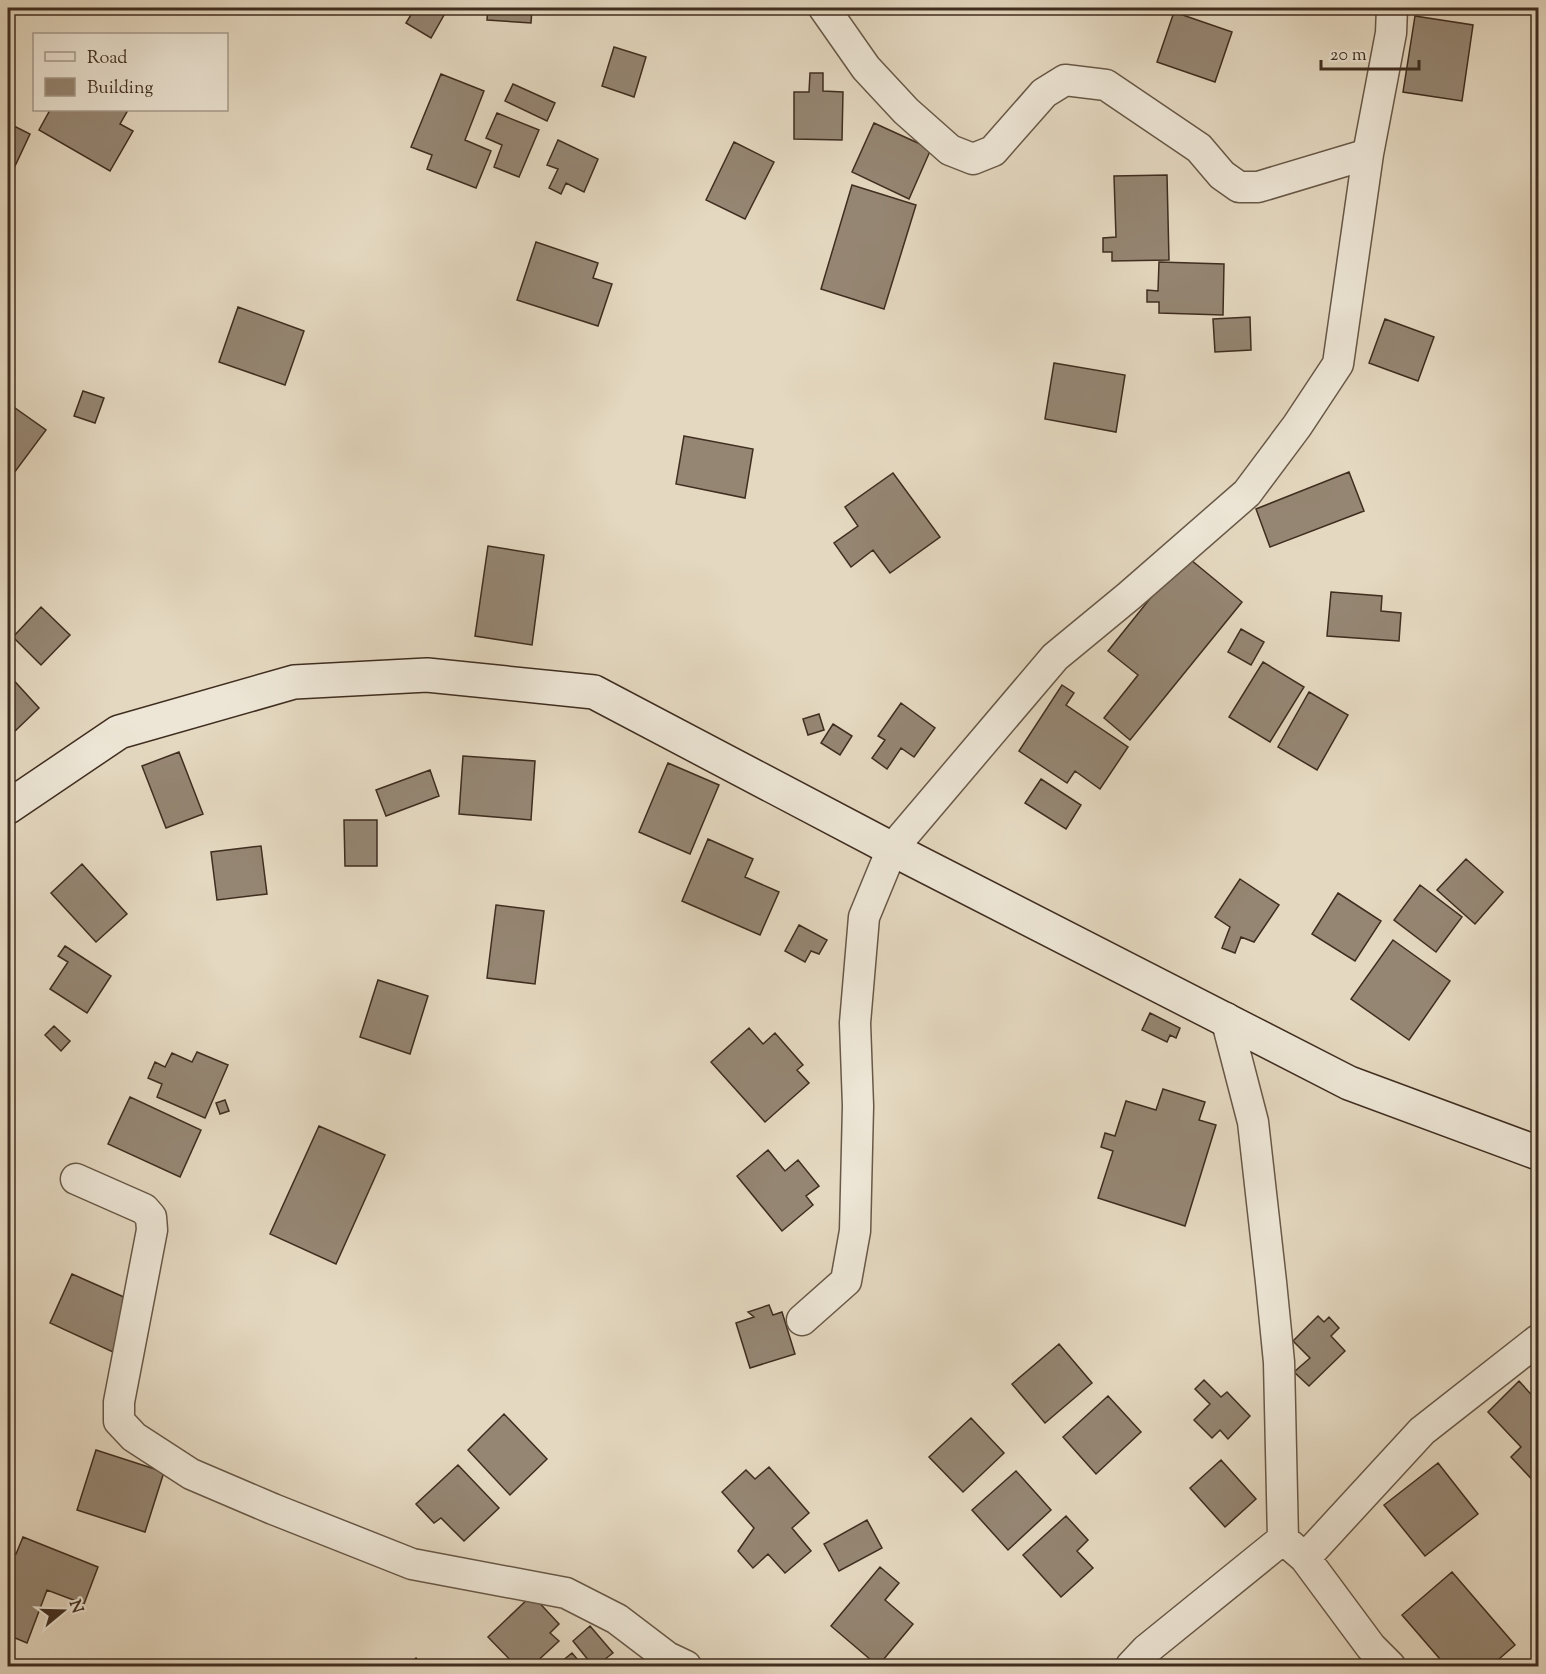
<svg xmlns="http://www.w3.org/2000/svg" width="1546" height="1674" viewBox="0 0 1546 1674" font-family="'Sorts Mill Goudy',serif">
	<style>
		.building { fill: #958673; stroke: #3f2d1f; stroke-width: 1.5 }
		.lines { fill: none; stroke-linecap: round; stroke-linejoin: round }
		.minor-casing { stroke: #685847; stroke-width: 33 }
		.secondary-casing { stroke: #3f2d1f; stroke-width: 36 }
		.minor { stroke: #ede6d6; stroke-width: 30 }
		.secondary { stroke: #ede6d6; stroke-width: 33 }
	</style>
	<rect width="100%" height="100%" fill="#e4d8c0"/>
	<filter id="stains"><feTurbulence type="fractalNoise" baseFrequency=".00333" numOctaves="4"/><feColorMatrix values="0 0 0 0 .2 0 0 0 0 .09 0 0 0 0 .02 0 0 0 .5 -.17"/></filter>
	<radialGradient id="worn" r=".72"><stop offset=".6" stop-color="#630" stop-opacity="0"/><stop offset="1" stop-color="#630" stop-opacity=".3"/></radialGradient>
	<!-- building -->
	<path class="building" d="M 415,8 L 448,8 L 431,38 L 406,23 Z
		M 488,8 L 532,8 L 531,23 L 487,20 Z
		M 1174,12 L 1232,32 L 1215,82 L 1157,62 Z
		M 1415,16 L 1473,25 L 1462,101 L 1403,92 Z
		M 614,47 L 646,57 L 634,97 L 602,86 Z
		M 810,73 L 823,73 L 823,91 L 843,92 L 842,140 L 794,139 L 794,92 L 809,92 Z
		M 441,74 L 484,91 L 465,140 L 491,151 L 476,188 L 427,169 L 432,155 L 411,147 Z
		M 513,84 L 555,103 L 547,121 L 505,101 Z
		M 50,110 L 128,110 L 120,124 L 133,131 L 110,171 L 39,130 Z
		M 497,113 L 539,130 L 519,177 L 494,167 L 502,145 L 486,138 Z
		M 8,123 L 30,134 L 8,181 Z
		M 874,123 L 931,149 L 909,199 L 852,172 Z
		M 558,140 L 598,159 L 584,192 L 566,183 L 561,194 L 549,188 L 558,169 L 547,165 Z
		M 734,142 L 774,162 L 745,219 L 706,200 Z
		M 1167,175 L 1169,260 L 1112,261 L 1112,252 L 1103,252 L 1103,238 L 1116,237 L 1114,176 Z
		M 852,185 L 916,205 L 884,309 L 821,289 Z
		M 536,242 L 598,263 L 593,278 L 612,284 L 598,326 L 517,300 Z
		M 1159,262 L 1224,264 L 1223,315 L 1159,313 L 1159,302 L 1147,302 L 1147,290 L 1158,291 Z
		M 238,307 L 304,331 L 285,385 L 219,362 Z
		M 1250,317 L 1251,350 L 1215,352 L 1213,319 Z
		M 1385,319 L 1434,337 L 1418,381 L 1369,363 Z
		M 1054,363 L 1125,375 L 1116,432 L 1045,419 Z
		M 83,391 L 104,398 L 95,423 L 74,416 Z
		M 8,403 L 46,430 L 14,473 L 8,468 Z
		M 684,436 L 753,449 L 745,498 L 676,484 Z
		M 1349,472 L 1364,511 L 1270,547 L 1256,509 Z
		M 893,473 L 940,537 L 890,573 L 873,550 L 851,567 L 834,543 L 858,526 L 845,507 Z
		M 488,546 L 544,555 L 532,645 L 475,636 Z
		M 1185,555 L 1242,602 L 1130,740 L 1104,718 L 1138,675 L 1108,651 Z
		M 1331,592 L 1382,596 L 1381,611 L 1401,613 L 1399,641 L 1327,636 Z
		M 41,607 L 70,635 L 41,665 L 13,637 Z
		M 1241,629 L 1264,642 L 1251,665 L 1228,652 Z
		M 1263,662 L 1304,687 L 1270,742 L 1229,717 Z
		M 8,674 L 39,708 L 12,734 L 8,729 Z
		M 1062,685 L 1074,693 L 1066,705 L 1128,747 L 1100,789 L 1075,771 L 1067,783 L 1019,751 Z
		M 1309,692 L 1348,715 L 1317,770 L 1278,747 Z
		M 901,703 L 935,728 L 914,757 L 901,748 L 887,769 L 872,758 L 885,740 L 878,736 Z
		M 819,714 L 824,730 L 808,735 L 803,719 Z
		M 833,724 L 852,736 L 840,755 L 821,743 Z
		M 179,752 L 203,814 L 166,828 L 142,766 Z
		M 463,756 L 535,761 L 531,820 L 459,814 Z
		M 668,763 L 719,785 L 690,854 L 639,832 Z
		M 430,770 L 439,796 L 386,816 L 376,790 Z
		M 1041,779 L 1081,805 L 1066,829 L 1025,803 Z
		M 344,820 L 377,820 L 377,866 L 345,866 Z
		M 708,839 L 753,859 L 745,877 L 779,892 L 760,935 L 682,901 Z
		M 261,846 L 267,894 L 217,900 L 211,852 Z
		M 1466,859 L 1503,892 L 1475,924 L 1437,890 Z
		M 82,864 L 127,914 L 96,942 L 51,893 Z
		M 1240,879 L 1279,905 L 1254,942 L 1241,937 L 1235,953 L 1222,948 L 1230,927 L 1215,917 Z
		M 1420,885 L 1462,917 L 1436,952 L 1394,920 Z
		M 1338,893 L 1381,921 L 1355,961 L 1312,934 Z
		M 496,905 L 544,911 L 535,984 L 487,978 Z
		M 799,925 L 827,940 L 819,954 L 811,951 L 805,962 L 785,951 Z
		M 1393,940 L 1450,981 L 1409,1040 L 1351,999 Z
		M 65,946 L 111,976 L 87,1013 L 50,989 L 68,962 L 58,956 Z
		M 378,980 L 428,996 L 410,1054 L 360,1037 Z
		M 1150,1013 L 1180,1028 L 1176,1038 L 1170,1035 L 1167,1042 L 1142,1030 Z
		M 54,1026 L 70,1041 L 61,1051 L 45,1035 Z
		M 749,1028 L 763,1044 L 775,1033 L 803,1065 L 797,1070 L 809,1083 L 765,1122 L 711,1062 Z
		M 197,1052 L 228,1065 L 205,1118 L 157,1097 L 162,1084 L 148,1078 L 155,1062 L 165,1067 L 172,1053 L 192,1062 Z
		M 1163,1089 L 1205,1102 L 1199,1120 L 1216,1125 L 1185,1226 L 1098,1198 L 1113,1151 L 1101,1147 L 1105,1133 L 1115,1136 L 1126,1101 L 1156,1110 Z
		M 130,1097 L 201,1130 L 180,1177 L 108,1144 Z
		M 225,1100 L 229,1111 L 220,1114 L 216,1103 Z
		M 319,1126 L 385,1155 L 336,1264 L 270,1234 Z
		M 768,1150 L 785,1171 L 798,1160 L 819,1186 L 806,1196 L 813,1205 L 782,1231 L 737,1176 Z
		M 72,1274 L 135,1302 L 113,1352 L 50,1323 Z
		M 769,1305 L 773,1315 L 782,1312 L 795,1354 L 750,1368 L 736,1323 L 754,1317 L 748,1312 Z
		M 1318,1316 L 1324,1322 L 1329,1317 L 1339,1328 L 1331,1336 L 1345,1351 L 1309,1386 L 1294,1372 L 1310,1358 L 1293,1341 Z
		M 1059,1344 L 1092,1383 L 1045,1423 L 1012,1384 Z
		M 1204,1380 L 1221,1397 L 1227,1392 L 1250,1416 L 1228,1439 L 1220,1430 L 1212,1438 L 1194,1420 L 1210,1404 L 1195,1389 Z
		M 1519,1381 L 1538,1402 L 1538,1486 L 1511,1457 L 1521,1447 L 1488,1412 Z
		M 1108,1396 L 1141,1432 L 1096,1474 L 1063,1437 Z
		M 504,1414 L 547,1459 L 510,1495 L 468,1450 Z
		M 971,1418 L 1004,1453 L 963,1492 L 929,1457 Z
		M 96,1450 L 164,1472 L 145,1532 L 77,1510 Z
		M 1221,1460 L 1256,1499 L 1225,1527 L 1190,1488 Z
		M 1438,1463 L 1478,1514 L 1425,1556 L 1384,1505 Z
		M 458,1465 L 499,1508 L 464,1541 L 441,1518 L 434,1523 L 416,1504 Z
		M 769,1467 L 809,1513 L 792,1528 L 811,1551 L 785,1573 L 768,1554 L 753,1568 L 738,1551 L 754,1528 L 722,1492 L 746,1470 L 755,1479 Z
		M 1016,1471 L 1051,1510 L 1008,1550 L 972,1510 Z
		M 1066,1516 L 1088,1540 L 1077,1551 L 1093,1568 L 1061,1597 L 1023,1555 Z
		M 867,1520 L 882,1548 L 839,1571 L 824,1544 Z
		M 23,1537 L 98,1567 L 84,1604 L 47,1590 L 27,1643 L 8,1635 L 8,1550 L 16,1554 Z
		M 880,1567 L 899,1583 L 885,1600 L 913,1624 L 878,1666 L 831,1626 Z
		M 1452,1572 L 1515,1645 L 1491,1666 L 1446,1666 L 1402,1615 Z
		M 532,1595 L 559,1624 L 550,1633 L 559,1641 L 532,1666 L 516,1666 L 488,1637 Z
		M 590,1626 L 613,1653 L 596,1666 L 593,1666 L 573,1641 Z
		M 572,1653 L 583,1666 L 556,1666 Z
		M 416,1658 L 423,1666 L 407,1666 Z"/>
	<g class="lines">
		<defs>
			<path id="minor" d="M 824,8 L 866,68 L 906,111 L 950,150 L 973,159 L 993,151 L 1044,93 L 1065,80 L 1106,85 L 1199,148 L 1222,175 L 1239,187 L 1258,187 L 1368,154
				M 1226,1018 L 1253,1122 L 1271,1282 L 1279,1362 L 1283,1539 L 1305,1558 L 1371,1647 L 1390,1666
				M 76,1179 L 144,1209 L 151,1217 L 152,1230 L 119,1402 L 119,1421 L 134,1437 L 191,1474 L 273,1509 L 412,1564 L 566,1593 L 617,1619 L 667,1657 L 686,1666
				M 802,1320 L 846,1281 L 855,1231 L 858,1106 L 855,1023 L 864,917 L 892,849 L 1055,657 L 1129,596 L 1247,493 L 1297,426 L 1338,364 L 1368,154 L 1391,33 L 1392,8
				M 1305,1558 L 1422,1431 L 1538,1340
				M 1131,1666 L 1146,1650 L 1283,1539"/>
			<path id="secondary" d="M 8,807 L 119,732 L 294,682 L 427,675 L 594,692 L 892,849 L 1349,1083 L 1538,1153"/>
		</defs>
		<!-- minor casing -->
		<use href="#minor" class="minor-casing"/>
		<!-- secondary casing -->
		<use href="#secondary" class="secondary-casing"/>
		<!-- minor -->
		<use href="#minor" class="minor"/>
		<!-- secondary -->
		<use href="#secondary" class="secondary"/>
	</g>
	<!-- margin -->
	<rect width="1546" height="1674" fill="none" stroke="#e4d8c0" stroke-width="30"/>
	<rect x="9" y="9" width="1528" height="1656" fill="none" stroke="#3f2d1f" stroke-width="3"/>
	<rect x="15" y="15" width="1516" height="1644" fill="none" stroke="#3f2d1f" stroke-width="1.5"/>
	<!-- legend -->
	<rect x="33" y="33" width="195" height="78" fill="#ede6d6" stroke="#a79c8d" stroke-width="1.5"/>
	<rect x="45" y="52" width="30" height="9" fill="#ede6d6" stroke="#a79c8d" stroke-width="1.5"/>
	<text x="87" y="63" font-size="18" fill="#3f2d1f">Road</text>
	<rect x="45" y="78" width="30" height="18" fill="#958673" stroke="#a79c8d" stroke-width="1.5"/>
	<text x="87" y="93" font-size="18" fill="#3f2d1f">Building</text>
	<!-- north arrow -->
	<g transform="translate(63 1611) rotate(71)" stroke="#ede6d6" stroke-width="4.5" paint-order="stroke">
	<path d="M0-4.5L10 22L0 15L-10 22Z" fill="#3f2d1f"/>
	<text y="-9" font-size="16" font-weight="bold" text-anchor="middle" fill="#3f2d1f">N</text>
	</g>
	<!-- scale -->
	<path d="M1321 60v9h98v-9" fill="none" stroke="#3f2d1f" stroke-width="3"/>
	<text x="1330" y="60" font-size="18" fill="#3f2d1f" stroke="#ede6d6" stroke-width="4.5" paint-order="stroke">20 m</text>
	<rect width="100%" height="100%" filter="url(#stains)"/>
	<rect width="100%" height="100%" fill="url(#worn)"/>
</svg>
